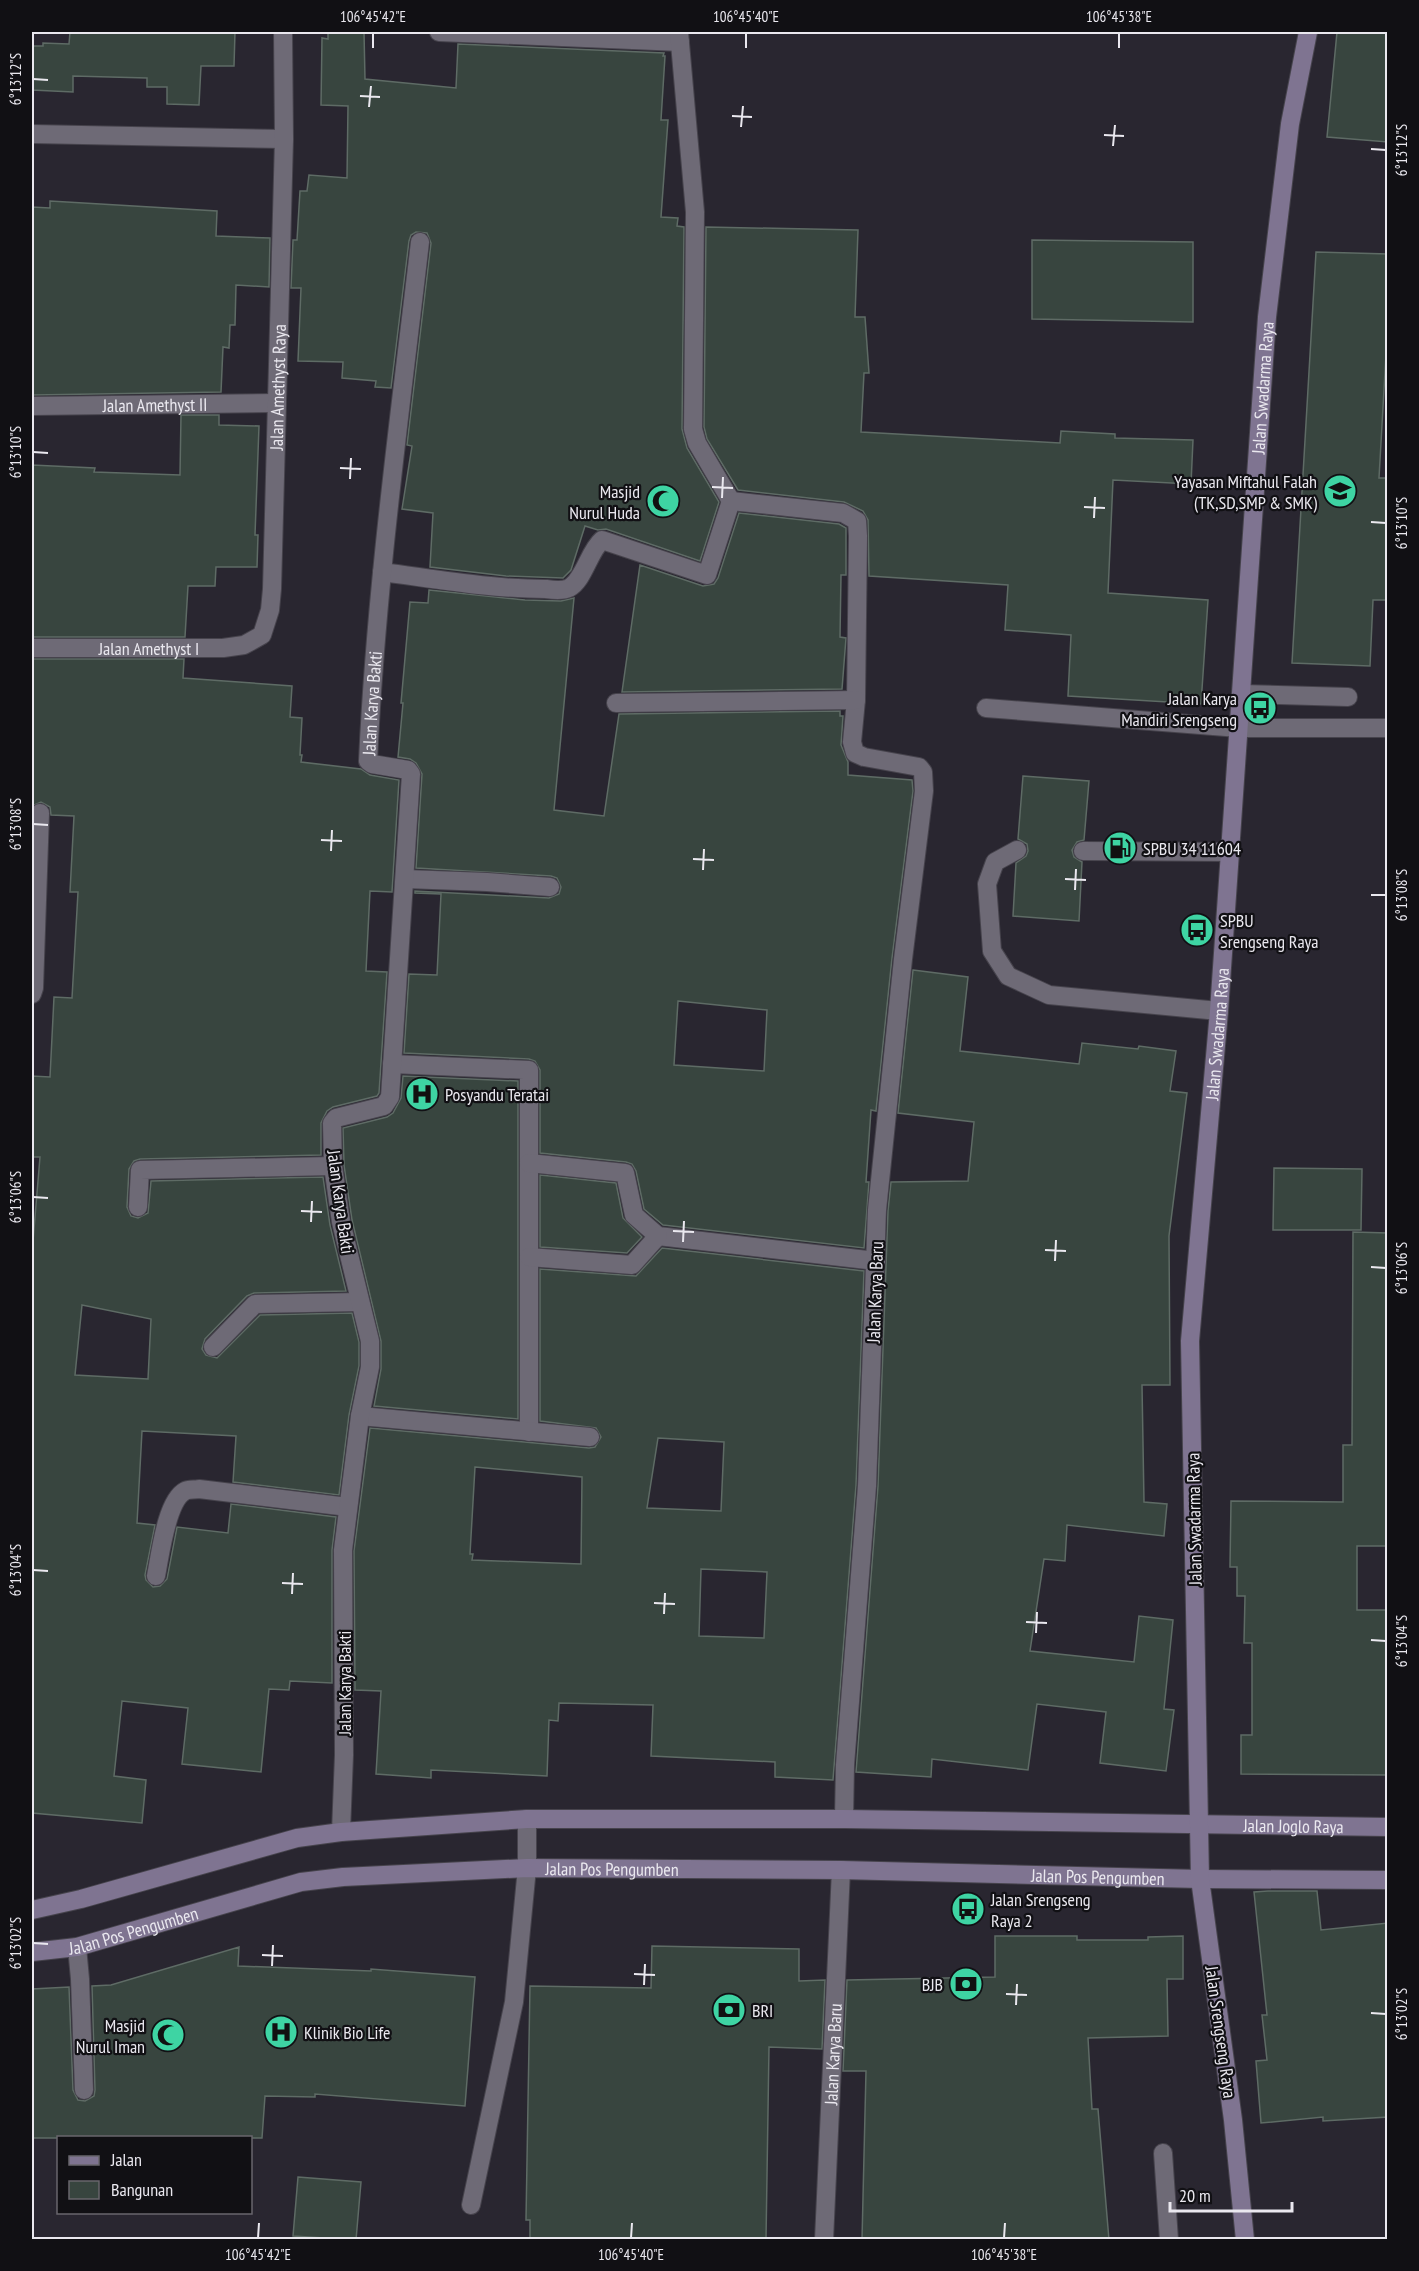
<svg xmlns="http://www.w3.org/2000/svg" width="1419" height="2271" viewBox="0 0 1419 2271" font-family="'PT Sans Narrow',sans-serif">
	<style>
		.building { fill: #38453f; stroke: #5e6b65; stroke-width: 1.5; fill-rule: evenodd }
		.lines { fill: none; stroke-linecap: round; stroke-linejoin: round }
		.service-casing { stroke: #46434c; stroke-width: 20 }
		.minor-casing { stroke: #46434c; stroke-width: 20 }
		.secondary-casing { stroke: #46434c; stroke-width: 20 }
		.service { stroke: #6e6a76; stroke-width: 18 }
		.minor { stroke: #6e6a76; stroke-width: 18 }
		.secondary { stroke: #7f7491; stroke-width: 18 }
		.ticks { fill: none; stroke: #eae8ef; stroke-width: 2 }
		.labels { text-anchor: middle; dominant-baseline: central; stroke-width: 4.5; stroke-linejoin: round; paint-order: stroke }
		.street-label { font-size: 18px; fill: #eae8ef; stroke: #111014 }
		.poi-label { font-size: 18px; fill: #eae8ef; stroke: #111014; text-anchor: start }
		.neatline { fill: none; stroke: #eae8ef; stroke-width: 2 }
		.ticks-label { font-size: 15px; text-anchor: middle; fill: #eae8ef }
	</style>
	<rect width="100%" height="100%" fill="#292630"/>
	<!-- building -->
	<path class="building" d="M 70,32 L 235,32 L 234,66 L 201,66 L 199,105 L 167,104 L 167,87 L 147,87 L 147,78 L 73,76 L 73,92 L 32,90 L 32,46 L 43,46 L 43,43 L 69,44 Z
		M 328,32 L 364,32 L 365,79 L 456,88 L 458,44 L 664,53 L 663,56 L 665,56 L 661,120 L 668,120 L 661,217 L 678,218 L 677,226 L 684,227 L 682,429 L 687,448 L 719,502 L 700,561 L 606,529 L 598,530 L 585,526 L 571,570 L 563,578 L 506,576 L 430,567 L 433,513 L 402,509 L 412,446 L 407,445 L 431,243 L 427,233 L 416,232 L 411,235 L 409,241 L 391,388 L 375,387 L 376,381 L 342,378 L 343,362 L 298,361 L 301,288 L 291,288 L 293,240 L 297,240 L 300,191 L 307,191 L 309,175 L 347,178 L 348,106 L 321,105 L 322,38 L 328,39 Z
		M 1337,32 L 1388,33 L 1388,142 L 1327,137 Z
		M 50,201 L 217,211 L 216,236 L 270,238 L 269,287 L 236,285 L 235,325 L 230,325 L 229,348 L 223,347 L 221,392 L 32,395 L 32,207 L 50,208 Z
		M 706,227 L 858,230 L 855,317 L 865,317 L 869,373 L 864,373 L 861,432 L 1060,443 L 1061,431 L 1115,434 L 1115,438 L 1193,440 L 1191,484 L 1113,480 L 1108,593 L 1208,600 L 1201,704 L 1068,696 L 1071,635 L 1005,630 L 1008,585 L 869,576 L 868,520 L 863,511 L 844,502 L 738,490 L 707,439 L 704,427 Z
		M 1032,240 L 1193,242 L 1193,322 L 1032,319 Z
		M 1316,252 L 1388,254 L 1388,319 L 1379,478 L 1388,478 L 1388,600 L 1373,600 L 1370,666 L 1292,663 Z
		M 181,415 L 219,415 L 219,425 L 259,426 L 255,535 L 258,535 L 257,567 L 216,567 L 215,586 L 188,586 L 185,637 L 32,637 L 32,465 L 95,468 L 94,472 L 180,475 Z
		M 739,513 L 839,524 L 846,528 L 846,575 L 841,575 L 840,637 L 846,638 L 842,689 L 622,692 L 640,565 L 703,586 L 714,584 L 718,578 Z
		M 429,590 L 525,600 L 561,601 L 574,598 L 554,810 L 604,816 L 619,714 L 840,711 L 840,716 L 843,716 L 841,745 L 848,762 L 848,775 L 912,780 L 913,791 L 892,958 L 876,1111 L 871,1110 L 866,1182 L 869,1182 L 864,1248 L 663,1225 L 644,1209 L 636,1171 L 632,1164 L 626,1162 L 540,1153 L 540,1070 L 535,1061 L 529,1059 L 404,1053 L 409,974 L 437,975 L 441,894 L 415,893 L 415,891 L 549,898 L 559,894 L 561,887 L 557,878 L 551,876 L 416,868 L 422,774 L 416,763 L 410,759 L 398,757 L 403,703 L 401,703 L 410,602 L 428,603 ZM 678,1001 L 767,1010 L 764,1071 L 674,1065 Z
		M 32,659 L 184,659 L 183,678 L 292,686 L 290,717 L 302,718 L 300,755 L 302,755 L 301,762 L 361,769 L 370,775 L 399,780 L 392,892 L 370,891 L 366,971 L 387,972 L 379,1093 L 377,1096 L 333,1107 L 327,1111 L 321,1123 L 321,1155 L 140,1159 L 134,1161 L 129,1169 L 127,1207 L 131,1216 L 138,1218 L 148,1213 L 151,1181 L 323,1177 L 330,1225 L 346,1291 L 254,1293 L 247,1296 L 205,1339 L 202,1349 L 206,1355 L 217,1358 L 260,1315 L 352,1313 L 359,1342 L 359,1366 L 349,1415 L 339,1495 L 233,1482 L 236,1436 L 142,1431 L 137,1523 L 155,1525 L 145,1575 L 146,1580 L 153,1587 L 160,1586 L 167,1579 L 177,1527 L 228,1533 L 231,1504 L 336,1517 L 332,1550 L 332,1683 L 290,1681 L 289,1690 L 269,1689 L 261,1772 L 182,1764 L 188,1708 L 122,1701 L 114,1776 L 146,1780 L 142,1823 L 32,1813 L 32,1253 L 40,1157 L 32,1157 L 32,1076 L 50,1077 L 54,997 L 72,998 L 78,892 L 70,892 L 74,816 L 51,815 L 50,807 L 41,802 L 32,806 ZM 82,1305 L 151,1319 L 148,1379 L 75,1375 Z
		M 1023,776 L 1089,781 L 1084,840 L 1077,842 L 1072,850 L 1074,857 L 1082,862 L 1079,921 L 1013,916 L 1016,863 L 1026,856 L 1028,851 L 1027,844 L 1018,839 Z
		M 913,970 L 968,977 L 960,1051 L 1079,1064 L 1082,1043 L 1138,1049 L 1139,1046 L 1176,1051 L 1170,1091 L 1187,1093 L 1169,1236 L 1170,1385 L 1142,1385 L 1144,1502 L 1167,1504 L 1164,1536 L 1067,1525 L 1065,1561 L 1044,1559 L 1030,1651 L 1134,1662 L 1139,1616 L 1173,1620 L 1164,1709 L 1174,1710 L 1166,1771 L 1100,1763 L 1106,1712 L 1037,1704 L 1028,1770 L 932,1759 L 931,1777 L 856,1772 L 878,1486 L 888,1211 L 891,1182 L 968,1181 L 974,1122 L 898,1113 Z
		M 403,1076 L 518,1081 L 518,1419 L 374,1406 L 381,1369 L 381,1341 L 352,1220 L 344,1165 L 343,1128 L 387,1117 L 393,1113 L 401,1098 Z
		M 1274,1168 L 1362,1169 L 1361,1230 L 1273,1230 Z
		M 540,1175 L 616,1183 L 623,1218 L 642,1237 L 627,1253 L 540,1247 Z
		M 1353,1232 L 1388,1233 L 1388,1546 L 1357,1546 L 1357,1610 L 1388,1610 L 1388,1775 L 1241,1774 L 1241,1735 L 1252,1735 L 1252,1643 L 1244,1643 L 1245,1596 L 1237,1596 L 1237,1567 L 1230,1567 L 1231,1501 L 1343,1502 L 1343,1445 L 1352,1445 Z
		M 662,1248 L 864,1271 L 856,1485 L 833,1780 L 775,1777 L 775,1762 L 651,1756 L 653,1705 L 559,1703 L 558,1721 L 549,1720 L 547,1776 L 431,1770 L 431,1778 L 376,1774 L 381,1691 L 355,1690 L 354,1551 L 370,1428 L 589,1448 L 595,1447 L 601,1437 L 596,1428 L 540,1421 L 540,1269 L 636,1276 ZM 658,1438 L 724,1442 L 721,1511 L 647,1508 ZM 475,1467 L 582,1477 L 581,1564 L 472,1560 L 473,1554 L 470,1554 ZM 701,1569 L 767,1572 L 764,1638 L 699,1636 Z
		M 1268,1891 L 1317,1891 L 1321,1930 L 1388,1923 L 1388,2117 L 1323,2121 L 1323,2117 L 1261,2123 L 1256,2061 L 1267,2060 L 1262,2015 L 1267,2015 L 1254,1892 Z
		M 995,1936 L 1077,1936 L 1077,1940 L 1148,1940 L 1148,1937 L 1183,1936 L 1183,1979 L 1167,1979 L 1168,2036 L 1088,2038 L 1092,2109 L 1098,2109 L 1109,2240 L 862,2240 L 866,2071 L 843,2071 L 847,1980 L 995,1977 Z
		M 652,1946 L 799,1949 L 799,1981 L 825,1980 L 822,2049 L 769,2047 L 766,2240 L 530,2240 L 530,2220 L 526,2220 L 530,1986 L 651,1988 Z
		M 239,1947 L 238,1966 L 371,1971 L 371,1969 L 475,1977 L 465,2106 L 315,2094 L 315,2097 L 265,2096 L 262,2138 L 32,2138 L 32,1989 L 69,1987 L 73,2090 L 78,2100 L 85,2101 L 94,2096 L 95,2090 L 92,1986 L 111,1985 Z
		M 298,2177 L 361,2182 L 356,2240 L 293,2236 Z"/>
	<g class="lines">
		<defs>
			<g id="service">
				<path d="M 986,708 L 1239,728"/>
				<path d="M 1017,850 L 995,862 L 987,884 L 992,951 L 1008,976 L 1049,995 L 1219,1011"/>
				<path d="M 1083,851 L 1229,852"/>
				<path d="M 1163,2153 L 1169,2240"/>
				<path id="s1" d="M 824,2240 L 841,1870"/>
			</g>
			<g id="minor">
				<path d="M 439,32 L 680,42"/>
				<path d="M 679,32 L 695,212 L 693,429 L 697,443 L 731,501"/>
				<path d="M 32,134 L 284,139"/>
				<path id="s2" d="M 32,406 L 277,403"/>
				<path d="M 382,572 C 436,579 491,589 546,589 C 553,590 563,591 569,588 C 584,580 589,551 602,540 L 707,575 L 731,501 L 843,513 L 857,521 L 858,536 L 856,700 L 852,742 L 855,753 L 864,757 L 919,767 L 923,772 L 924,791 L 903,959 L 877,1210 L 867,1486 L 845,1765 L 844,1819"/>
				<path id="s3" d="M 32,648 L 223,648 L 244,645 L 262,635 L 270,610 L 272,589 L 284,139 L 283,32"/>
				<path d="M 1242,694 L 1348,697"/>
				<path d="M 616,703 L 856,700"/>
				<path d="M 1239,728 L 1388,728"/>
				<path d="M 405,879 L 487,882 L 550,887"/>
				<path d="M 32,994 L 34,988 L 40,813"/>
				<path d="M 392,1064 L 529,1070 L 529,1432"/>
				<path d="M 529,1163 L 625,1173 L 634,1215 L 658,1236 L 876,1261"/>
				<path d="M 138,1207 L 140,1170 L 333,1166"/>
				<path d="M 529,1257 L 632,1265 L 658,1236"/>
				<path d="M 213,1347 L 255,1304 L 359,1302"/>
				<path d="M 360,1416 L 590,1437"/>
				<path d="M 156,1576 C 160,1557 166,1501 185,1491 C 189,1489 195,1490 199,1489 L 348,1507"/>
				<path id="s4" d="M 341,1832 L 344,1755 L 343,1550 L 360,1416 L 370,1367 L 370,1341 L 341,1222 L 333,1166 L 332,1123 L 336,1118 L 384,1106 L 390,1097 L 411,774 L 408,770 L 372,764 L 368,761 C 376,587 400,414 420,242"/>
				<path d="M 77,1947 L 80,1979 L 84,2090"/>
				<path d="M 471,2205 L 514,2002 L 527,1868 L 527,1819"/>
			</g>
			<g id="secondary">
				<path id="s5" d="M 32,1910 L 81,1899 L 297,1838 L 341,1832 L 527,1819 L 844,1819 L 1388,1827"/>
				<path id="s6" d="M 32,1952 L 77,1947 L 301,1882 L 343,1877 L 527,1868 L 841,1870 L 1200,1879 L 1388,1880"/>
				<path id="s7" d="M 1245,2240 L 1233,2120 L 1200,1879 L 1190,1341 L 1219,1011 L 1267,317 L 1290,124 L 1308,32"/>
			</g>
		</defs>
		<!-- service casing -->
		<use href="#service" class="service-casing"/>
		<!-- minor casing -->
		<use href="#minor" class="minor-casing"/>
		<!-- secondary casing -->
		<use href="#secondary" class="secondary-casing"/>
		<!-- service -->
		<use href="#service" class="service"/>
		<!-- minor -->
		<use href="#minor" class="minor"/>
		<!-- secondary -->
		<use href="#secondary" class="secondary"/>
	</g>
	<!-- ticks -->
	<path class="ticks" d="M 373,48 L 373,33M 746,48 L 746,33M 1119,48 L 1119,33M 33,79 L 48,80M 360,96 L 380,97M 369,107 L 371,86M 732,116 L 752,117M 741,127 L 743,106M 1104,135 L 1124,136M 1113,146 L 1115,125M 1371,149 L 1386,150M 33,452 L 48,453M 340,468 L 361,469M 350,479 L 351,458M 712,487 L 733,488M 722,498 L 723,477M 1084,507 L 1105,508M 1094,518 L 1095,497M 1371,522 L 1386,523M 33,824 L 48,825M 321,840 L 342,841M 331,851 L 332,830M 693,859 L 714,860M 703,870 L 704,849M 1065,879 L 1086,880M 1075,890 L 1076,869M 1371,895 L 1386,895M 33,1197 L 48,1198M 301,1211 L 322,1212M 311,1222 L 312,1201M 673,1231 L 694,1232M 683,1242 L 684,1221M 1045,1250 L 1066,1251M 1055,1261 L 1056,1240M 1371,1267 L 1386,1268M 33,1570 L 48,1571M 282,1583 L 303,1584M 292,1594 L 293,1573M 654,1603 L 675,1604M 664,1614 L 665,1593M 1026,1622 L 1047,1623M 1036,1633 L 1037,1612M 1371,1640 L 1386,1641M 33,1943 L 48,1944M 262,1955 L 283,1956M 272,1966 L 273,1945M 634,1974 L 655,1975M 644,1985 L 645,1964M 1006,1994 L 1027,1995M 1016,2005 L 1017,1984M 1371,2013 L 1386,2014M 258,2238 L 259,2223M 631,2238 L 632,2223M 1004,2238 L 1005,2223"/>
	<!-- icons -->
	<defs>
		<symbol id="school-disc" viewBox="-11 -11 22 22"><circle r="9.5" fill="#3ed4a3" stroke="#111014"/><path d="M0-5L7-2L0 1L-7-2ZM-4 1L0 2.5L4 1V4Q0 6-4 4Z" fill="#111"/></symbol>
		<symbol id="mosque-disc" viewBox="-11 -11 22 22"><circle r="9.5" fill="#3ed4a3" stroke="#111014"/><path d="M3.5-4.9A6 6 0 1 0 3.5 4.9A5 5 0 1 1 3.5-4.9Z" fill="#111"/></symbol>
		<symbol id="bus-disc" viewBox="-11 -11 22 22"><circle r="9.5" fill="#3ed4a3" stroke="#111014"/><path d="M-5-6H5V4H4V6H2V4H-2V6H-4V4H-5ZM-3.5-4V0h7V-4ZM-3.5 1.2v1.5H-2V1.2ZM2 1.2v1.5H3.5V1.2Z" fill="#111"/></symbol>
		<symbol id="fuel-disc" viewBox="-11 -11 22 22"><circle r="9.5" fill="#3ed4a3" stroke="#111014"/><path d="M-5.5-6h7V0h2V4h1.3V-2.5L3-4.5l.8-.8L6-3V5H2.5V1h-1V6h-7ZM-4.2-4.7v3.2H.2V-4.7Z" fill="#111"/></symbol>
		<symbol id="hospital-disc" viewBox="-11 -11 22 22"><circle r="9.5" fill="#3ed4a3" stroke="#111014"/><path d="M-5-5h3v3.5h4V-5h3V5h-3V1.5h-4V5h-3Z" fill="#111"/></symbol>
		<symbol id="bank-disc" viewBox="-11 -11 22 22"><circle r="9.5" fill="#3ed4a3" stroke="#111014"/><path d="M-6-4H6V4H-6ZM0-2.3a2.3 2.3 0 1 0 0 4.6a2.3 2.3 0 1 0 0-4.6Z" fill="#111"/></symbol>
	</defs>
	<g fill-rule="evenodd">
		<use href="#school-disc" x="1321" y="472" width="38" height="38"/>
		<use href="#mosque-disc" x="644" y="482" width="38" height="38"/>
		<use href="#bus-disc" x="1241" y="689" width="38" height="38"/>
		<use href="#fuel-disc" x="1101" y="829" width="38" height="38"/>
		<use href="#bus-disc" x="1178" y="911" width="38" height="38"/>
		<use href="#hospital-disc" x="403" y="1075" width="38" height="38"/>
		<use href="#bus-disc" x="949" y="1890" width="38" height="38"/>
		<use href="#bank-disc" x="947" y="1965" width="38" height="38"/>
		<use href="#bank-disc" x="710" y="1991" width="38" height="38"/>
		<use href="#hospital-disc" x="262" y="2013" width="38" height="38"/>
		<use href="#mosque-disc" x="149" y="2016" width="38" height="38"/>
	</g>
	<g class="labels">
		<!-- street labels -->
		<g class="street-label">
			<text stroke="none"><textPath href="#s3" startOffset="482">Jalan Amethyst Raya</textPath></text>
			<text stroke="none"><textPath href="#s7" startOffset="1858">Jalan Swadarma Raya</textPath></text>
			<text stroke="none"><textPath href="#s2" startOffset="123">Jalan Amethyst II</textPath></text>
			<text stroke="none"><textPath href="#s3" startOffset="117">Jalan Amethyst I</textPath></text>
			<text stroke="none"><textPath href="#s4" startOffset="1210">Jalan Karya Bakti</textPath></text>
			<text stroke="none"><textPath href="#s7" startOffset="1210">Jalan Swadarma Raya</textPath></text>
			<text transform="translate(341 1202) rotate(82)">Jalan Karya Bakti</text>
			<text transform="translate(875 1292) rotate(-88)">Jalan Karya Baru</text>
			<text transform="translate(1194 1519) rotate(-91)">Jalan Swadarma Raya</text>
			<text transform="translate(344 1683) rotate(-90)">Jalan Karya Bakti</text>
			<text stroke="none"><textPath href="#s5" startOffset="1272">Jalan Joglo Raya</textPath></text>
			<text stroke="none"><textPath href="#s6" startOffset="590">Jalan Pos Pengumben</textPath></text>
			<text stroke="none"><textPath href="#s6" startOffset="1076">Jalan Pos Pengumben</textPath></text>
			<text stroke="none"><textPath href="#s6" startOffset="104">Jalan Pos Pengumben</textPath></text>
			<text transform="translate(1221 2032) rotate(82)">Jalan Srengseng Raya</text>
			<text stroke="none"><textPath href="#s1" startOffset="186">Jalan Karya Baru</textPath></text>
		</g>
		<!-- poi labels -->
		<g class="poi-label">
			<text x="1317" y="481" text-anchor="end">Yayasan Miftahul Falah<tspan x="1317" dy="21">(TK,SD,SMP &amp; SMK)</tspan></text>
			<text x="640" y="491" text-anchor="end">Masjid<tspan x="640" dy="21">Nurul Huda</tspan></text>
			<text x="1237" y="698" text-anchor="end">Jalan Karya<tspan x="1237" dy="21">Mandiri Srengseng</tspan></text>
			<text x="1143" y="848">SPBU 34 11604</text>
			<text x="1220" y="920">SPBU<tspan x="1220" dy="21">Srengseng Raya</tspan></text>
			<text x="445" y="1094">Posyandu Teratai</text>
			<text x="991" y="1899">Jalan Srengseng<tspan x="991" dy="21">Raya 2</tspan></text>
			<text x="943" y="1984" text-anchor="end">BJB</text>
			<text x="752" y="2010">BRI</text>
			<text x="145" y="2025" text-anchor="end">Masjid<tspan x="145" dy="21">Nurul Iman</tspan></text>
			<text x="304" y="2032">Klinik Bio Life</text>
		</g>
	</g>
	<!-- border -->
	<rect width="1419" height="2271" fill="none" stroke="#111014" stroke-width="66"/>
	<!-- legend -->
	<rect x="57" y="2136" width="195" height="78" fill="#111014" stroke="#68666c" stroke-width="1.5"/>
	<rect x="69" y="2156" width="30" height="9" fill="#7f7491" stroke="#68666c" stroke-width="1.5"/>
	<text x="111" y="2166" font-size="18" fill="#eae8ef">Jalan</text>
	<rect x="69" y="2181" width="30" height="18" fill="#38453f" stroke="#68666c" stroke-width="1.5"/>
	<text x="111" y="2196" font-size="18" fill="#eae8ef">Bangunan</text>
	<!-- scale -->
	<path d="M1170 2202v9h122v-9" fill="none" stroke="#eae8ef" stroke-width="3"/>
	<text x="1179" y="2202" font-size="18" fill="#eae8ef" stroke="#111014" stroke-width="4.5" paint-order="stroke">20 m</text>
	<rect x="33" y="33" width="1353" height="2205" class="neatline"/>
	<g class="ticks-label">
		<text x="373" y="22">106°45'42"E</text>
		<text x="746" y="22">106°45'40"E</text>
		<text x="1119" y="22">106°45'38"E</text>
		<text transform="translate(16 79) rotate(-90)" y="5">6°13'12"S</text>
		<text transform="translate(1402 150) rotate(-90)" y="5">6°13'12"S</text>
		<text transform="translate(16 452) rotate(-90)" y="5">6°13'10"S</text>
		<text transform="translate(1402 523) rotate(-90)" y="5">6°13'10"S</text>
		<text transform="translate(16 824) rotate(-90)" y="5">6°13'08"S</text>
		<text transform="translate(1402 895) rotate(-90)" y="5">6°13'08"S</text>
		<text transform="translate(16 1197) rotate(-90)" y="5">6°13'06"S</text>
		<text transform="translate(1402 1268) rotate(-90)" y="5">6°13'06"S</text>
		<text transform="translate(16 1570) rotate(-90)" y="5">6°13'04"S</text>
		<text transform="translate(1402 1641) rotate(-90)" y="5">6°13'04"S</text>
		<text transform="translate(16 1943) rotate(-90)" y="5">6°13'02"S</text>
		<text transform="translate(1402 2014) rotate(-90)" y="5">6°13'02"S</text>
		<text x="258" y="2260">106°45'42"E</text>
		<text x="631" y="2260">106°45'40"E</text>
		<text x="1004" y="2260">106°45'38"E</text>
	</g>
</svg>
